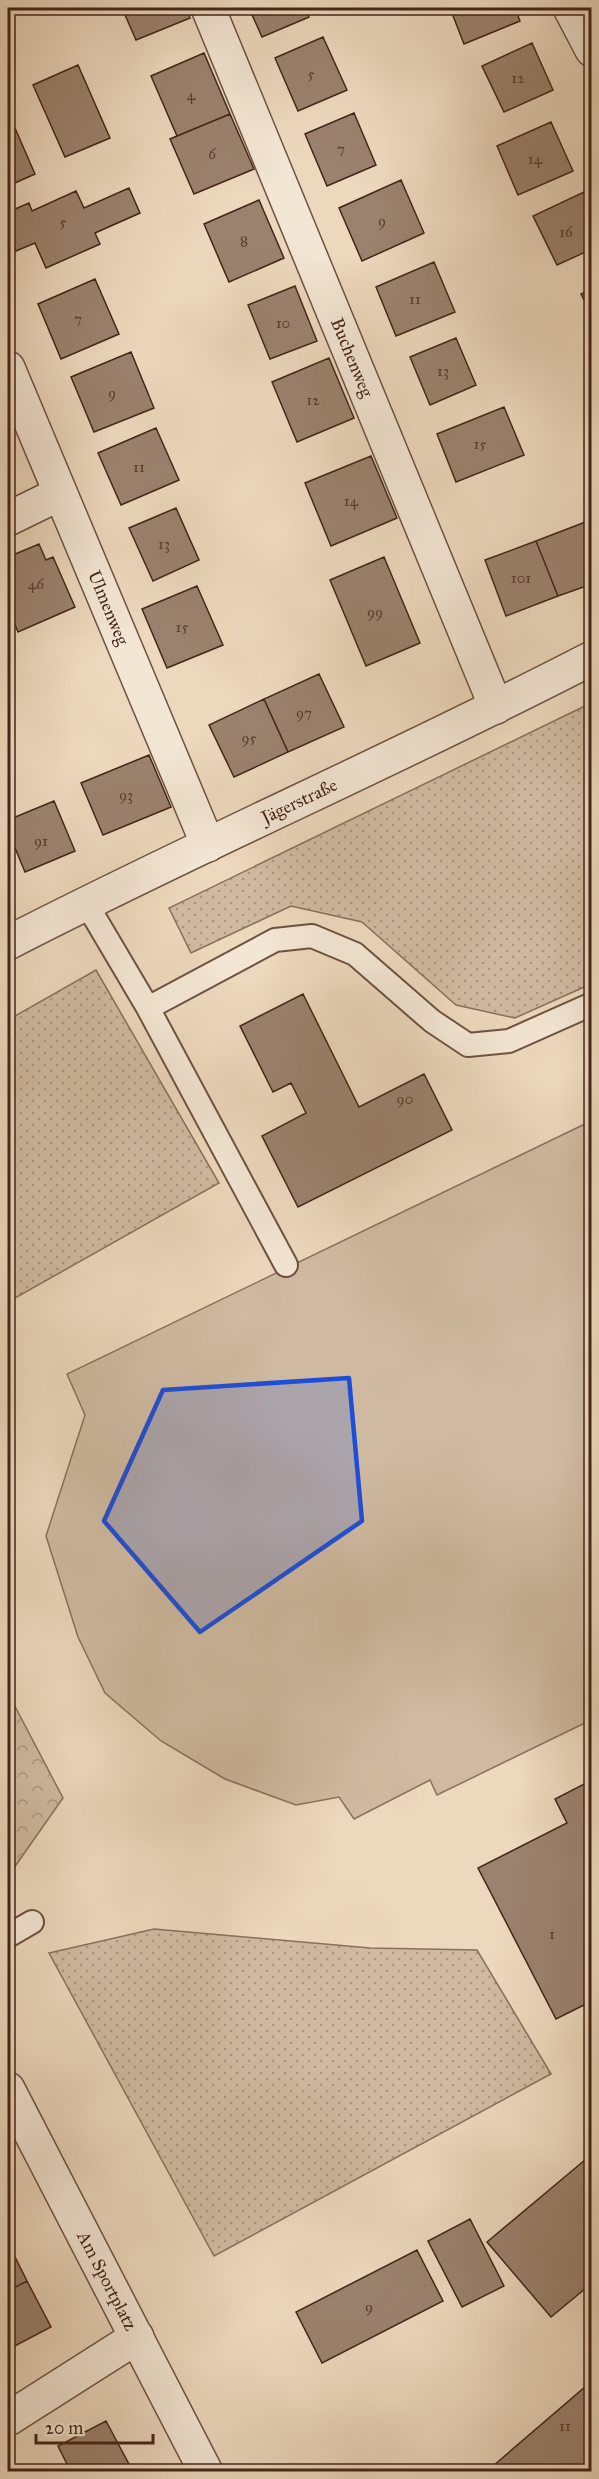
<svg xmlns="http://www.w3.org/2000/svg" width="599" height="2479" viewBox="0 0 599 2479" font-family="'IM FELL Great Primer',serif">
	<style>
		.grass { fill: url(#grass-dots); stroke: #89705c; stroke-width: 1.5 }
		.forest { fill: url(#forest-crowns); stroke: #89705c; stroke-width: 1.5 }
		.pitch { fill: #cfbaa1; stroke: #89705c; stroke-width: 1.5 }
		.building { fill: #9b826e; stroke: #432518; stroke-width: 1.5 }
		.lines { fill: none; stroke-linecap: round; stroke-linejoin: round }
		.lane-casing { stroke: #6d5241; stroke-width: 26 }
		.street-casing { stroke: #6d5241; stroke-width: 36 }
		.lane { stroke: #f3e6d4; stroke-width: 22 }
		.street { stroke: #f3e6d4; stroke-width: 33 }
		.marked { fill: #1d4ed8; fill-opacity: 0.2; stroke: #1d4ed8; stroke-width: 4.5; stroke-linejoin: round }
		.labels { text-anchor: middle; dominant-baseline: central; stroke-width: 4.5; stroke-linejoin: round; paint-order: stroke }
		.number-label { font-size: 15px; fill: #593c2e }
		.street-label { font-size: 18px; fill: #432518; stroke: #f3e6d4 }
	</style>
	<defs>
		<pattern id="grass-dots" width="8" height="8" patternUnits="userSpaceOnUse" patternTransform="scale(1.5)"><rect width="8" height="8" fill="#cfbaa1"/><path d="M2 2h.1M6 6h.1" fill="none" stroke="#aa9782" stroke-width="1.8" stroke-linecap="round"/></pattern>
		<pattern id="forest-crowns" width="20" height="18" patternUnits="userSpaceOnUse" patternTransform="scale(1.5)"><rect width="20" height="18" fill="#cfbaa1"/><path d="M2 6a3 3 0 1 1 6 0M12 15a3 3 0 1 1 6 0" fill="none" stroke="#aa9782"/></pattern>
	</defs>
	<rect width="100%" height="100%" fill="#ecd8bd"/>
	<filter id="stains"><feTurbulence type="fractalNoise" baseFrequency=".00333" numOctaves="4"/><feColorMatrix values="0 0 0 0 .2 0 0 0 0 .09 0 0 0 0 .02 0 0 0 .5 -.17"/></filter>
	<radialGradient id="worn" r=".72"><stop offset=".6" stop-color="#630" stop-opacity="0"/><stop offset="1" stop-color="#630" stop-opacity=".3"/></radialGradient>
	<!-- grass -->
	<path class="grass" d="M 591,703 L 591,984 L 515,1018 L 456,1005 L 362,922 L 291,906 L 191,953 L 169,908 Z
		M 96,970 L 219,1183 L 8,1302 L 8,1020 Z
		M 154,1929 L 370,1948 L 477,1950 L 551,2074 L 214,2256 L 49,1953 Z"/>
	<!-- forest -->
	<path class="forest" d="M 8,1693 L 63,1798 L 9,1875 L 8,1873 Z"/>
	<!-- pitch -->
	<path class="pitch" d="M 591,1121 L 591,1720 L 437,1795 L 430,1780 L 354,1819 L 339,1797 L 296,1805 L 225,1779 L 161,1741 L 105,1693 L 78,1637 L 46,1536 L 85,1415 L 67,1374 Z"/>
	<!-- building -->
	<path class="building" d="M 122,8 L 186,8 L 190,18 L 136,40 Z
		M 249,8 L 305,8 L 309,17 L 262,37 Z
		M 450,8 L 515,8 L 520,21 L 464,44 Z
		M 323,37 L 347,90 L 298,111 L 275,58 Z
		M 532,43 L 553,90 L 504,112 L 482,66 Z
		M 204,53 L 230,114 L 177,136 L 151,76 Z
		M 78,65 L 110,138 L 65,157 L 33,85 Z
		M 8,112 L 35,174 L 8,186 Z
		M 354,113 L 376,165 L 327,186 L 305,134 Z
		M 230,114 L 254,169 L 194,194 L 170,139 Z
		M 551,122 L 573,171 L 518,195 L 497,146 Z
		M 401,180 L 424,233 L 362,261 L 339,208 Z
		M 129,188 L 140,213 L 95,233 L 100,244 L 46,268 L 35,243 L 16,251 L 8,232 L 8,212 L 29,203 L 32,211 L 76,191 L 84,208 Z
		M 584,192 L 592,209 L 592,249 L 557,265 L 533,216 Z
		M 259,200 L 284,258 L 229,282 L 204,224 Z
		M 434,262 L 455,312 L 396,336 L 376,287 Z
		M 95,279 L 119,334 L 61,359 L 38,304 Z
		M 295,286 L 317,341 L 270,359 L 248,305 Z
		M 592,289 L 592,315 L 581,294 Z
		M 456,338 L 476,385 L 430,405 L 410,357 Z
		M 131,352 L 154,408 L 94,432 L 71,377 Z
		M 329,358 L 354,418 L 297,442 L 272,382 Z
		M 504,407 L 524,455 L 456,482 L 437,434 Z
		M 156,428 L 179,480 L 121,505 L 98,453 Z
		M 371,456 L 397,518 L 331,546 L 305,483 Z
		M 176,508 L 199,560 L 153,581 L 129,528 Z
		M 588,521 L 592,531 L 592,584 L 558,596 L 536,541 Z
		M 536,541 L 558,596 L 506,616 L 485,560 Z
		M 39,544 L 46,560 L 53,557 L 75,607 L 18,632 L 8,607 L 8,557 Z
		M 384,557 L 420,643 L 366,666 L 330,580 Z
		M 197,586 L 223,645 L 167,668 L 142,609 Z
		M 319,674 L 344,727 L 288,752 L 264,699 Z
		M 264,699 L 288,752 L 234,777 L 209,725 Z
		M 149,755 L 171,807 L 103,835 L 81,783 Z
		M 54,801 L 75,851 L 25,872 L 8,831 L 8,820 Z
		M 303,994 L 359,1107 L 424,1074 L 452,1130 L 298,1207 L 262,1136 L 306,1113 L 291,1083 L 273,1092 L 240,1026 Z
		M 592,1780 L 592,2001 L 556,2019 L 478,1868 L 567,1823 L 555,1799 Z
		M 592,2154 L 592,2283 L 551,2317 L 487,2242 Z
		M 470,2219 L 504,2286 L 462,2307 L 428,2241 Z
		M 8,2243 L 27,2281 L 8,2291 Z
		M 417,2250 L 443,2301 L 322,2363 L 296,2312 Z
		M 27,2281 L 51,2327 L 9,2349 L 8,2291 Z
		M 592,2381 L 592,2472 L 486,2472 Z
		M 106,2421 L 131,2468 L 123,2472 L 71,2472 L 58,2446 Z"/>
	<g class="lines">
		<defs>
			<path id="lane" d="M 86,903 L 148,1008 L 286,1265
				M 148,1008 L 275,940 L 312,936 L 355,954 L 432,1021 L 468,1045 L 509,1041 L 592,1004
				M 8,1936 L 32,1922"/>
			<g id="street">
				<path id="s1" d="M 208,8 L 496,707"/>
				<path d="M 570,8 L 592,50"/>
				<path id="s2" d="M 8,368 L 208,845"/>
				<path d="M 8,519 L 59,494"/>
				<path id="s3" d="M 8,943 C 200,844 399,758 592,658"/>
				<path id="s4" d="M 8,2089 L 206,2472"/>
				<path d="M 8,2419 L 137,2337"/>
			</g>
		</defs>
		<!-- lane casing -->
		<use href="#lane" class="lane-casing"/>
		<!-- street casing -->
		<use href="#street" class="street-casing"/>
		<!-- lane -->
		<use href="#lane" class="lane"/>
		<!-- street -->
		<use href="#street" class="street"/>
	</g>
	<!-- marked area -->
	<path class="marked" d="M 349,1378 L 362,1521 L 200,1632 L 104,1521 L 163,1390 Z"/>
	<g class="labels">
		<!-- number labels -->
		<g class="number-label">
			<text x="311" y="74">5</text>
			<text x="518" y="78">12</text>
			<text x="191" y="95">4</text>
			<text x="341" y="149">7</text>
			<text x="212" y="154">6</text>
			<text x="535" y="159">14</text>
			<text x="382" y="221">9</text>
			<text x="63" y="222">5</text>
			<text x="566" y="232">16</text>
			<text x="244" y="241">8</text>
			<text x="415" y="299">11</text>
			<text x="78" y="319">7</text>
			<text x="283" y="323">10</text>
			<text x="443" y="371">13</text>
			<text x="112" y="393">9</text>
			<text x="313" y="400">12</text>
			<text x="480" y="444">15</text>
			<text x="139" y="467">11</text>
			<text x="351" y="501">14</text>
			<text x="164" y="544">13</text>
			<text x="521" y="578">101</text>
			<text x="36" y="584">46</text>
			<text x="375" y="612">99</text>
			<text x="182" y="627">15</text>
			<text x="304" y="713">97</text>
			<text x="249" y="738">95</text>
			<text x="126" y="795">93</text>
			<text x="41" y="841">91</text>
			<text x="405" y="1099">90</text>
			<text x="552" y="1934">1</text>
			<text x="369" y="2307">9</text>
			<text x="565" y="2426">11</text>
		</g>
		<!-- street labels -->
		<g class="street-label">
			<text stroke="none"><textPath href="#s1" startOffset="378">Buchenweg</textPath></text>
			<text stroke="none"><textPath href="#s2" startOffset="260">Ulmenweg</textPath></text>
			<text stroke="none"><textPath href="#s3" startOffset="324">Jägerstraße</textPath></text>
			<text stroke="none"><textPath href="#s4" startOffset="216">Am Sportplatz</textPath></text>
		</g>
	</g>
	<!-- margin -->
	<rect width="599" height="2479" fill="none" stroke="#ecd8bd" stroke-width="30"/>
	<rect x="9" y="9" width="581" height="2461" fill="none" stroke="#432518" stroke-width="3"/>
	<rect x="15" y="15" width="569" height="2449" fill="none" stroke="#432518" stroke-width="1.5"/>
	<!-- scale -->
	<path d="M36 2434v9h117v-9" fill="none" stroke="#432518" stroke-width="3"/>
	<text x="45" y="2434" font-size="18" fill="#432518" stroke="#f3e6d4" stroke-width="4.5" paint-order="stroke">20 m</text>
	<rect width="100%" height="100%" filter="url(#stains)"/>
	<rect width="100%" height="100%" fill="url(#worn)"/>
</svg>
